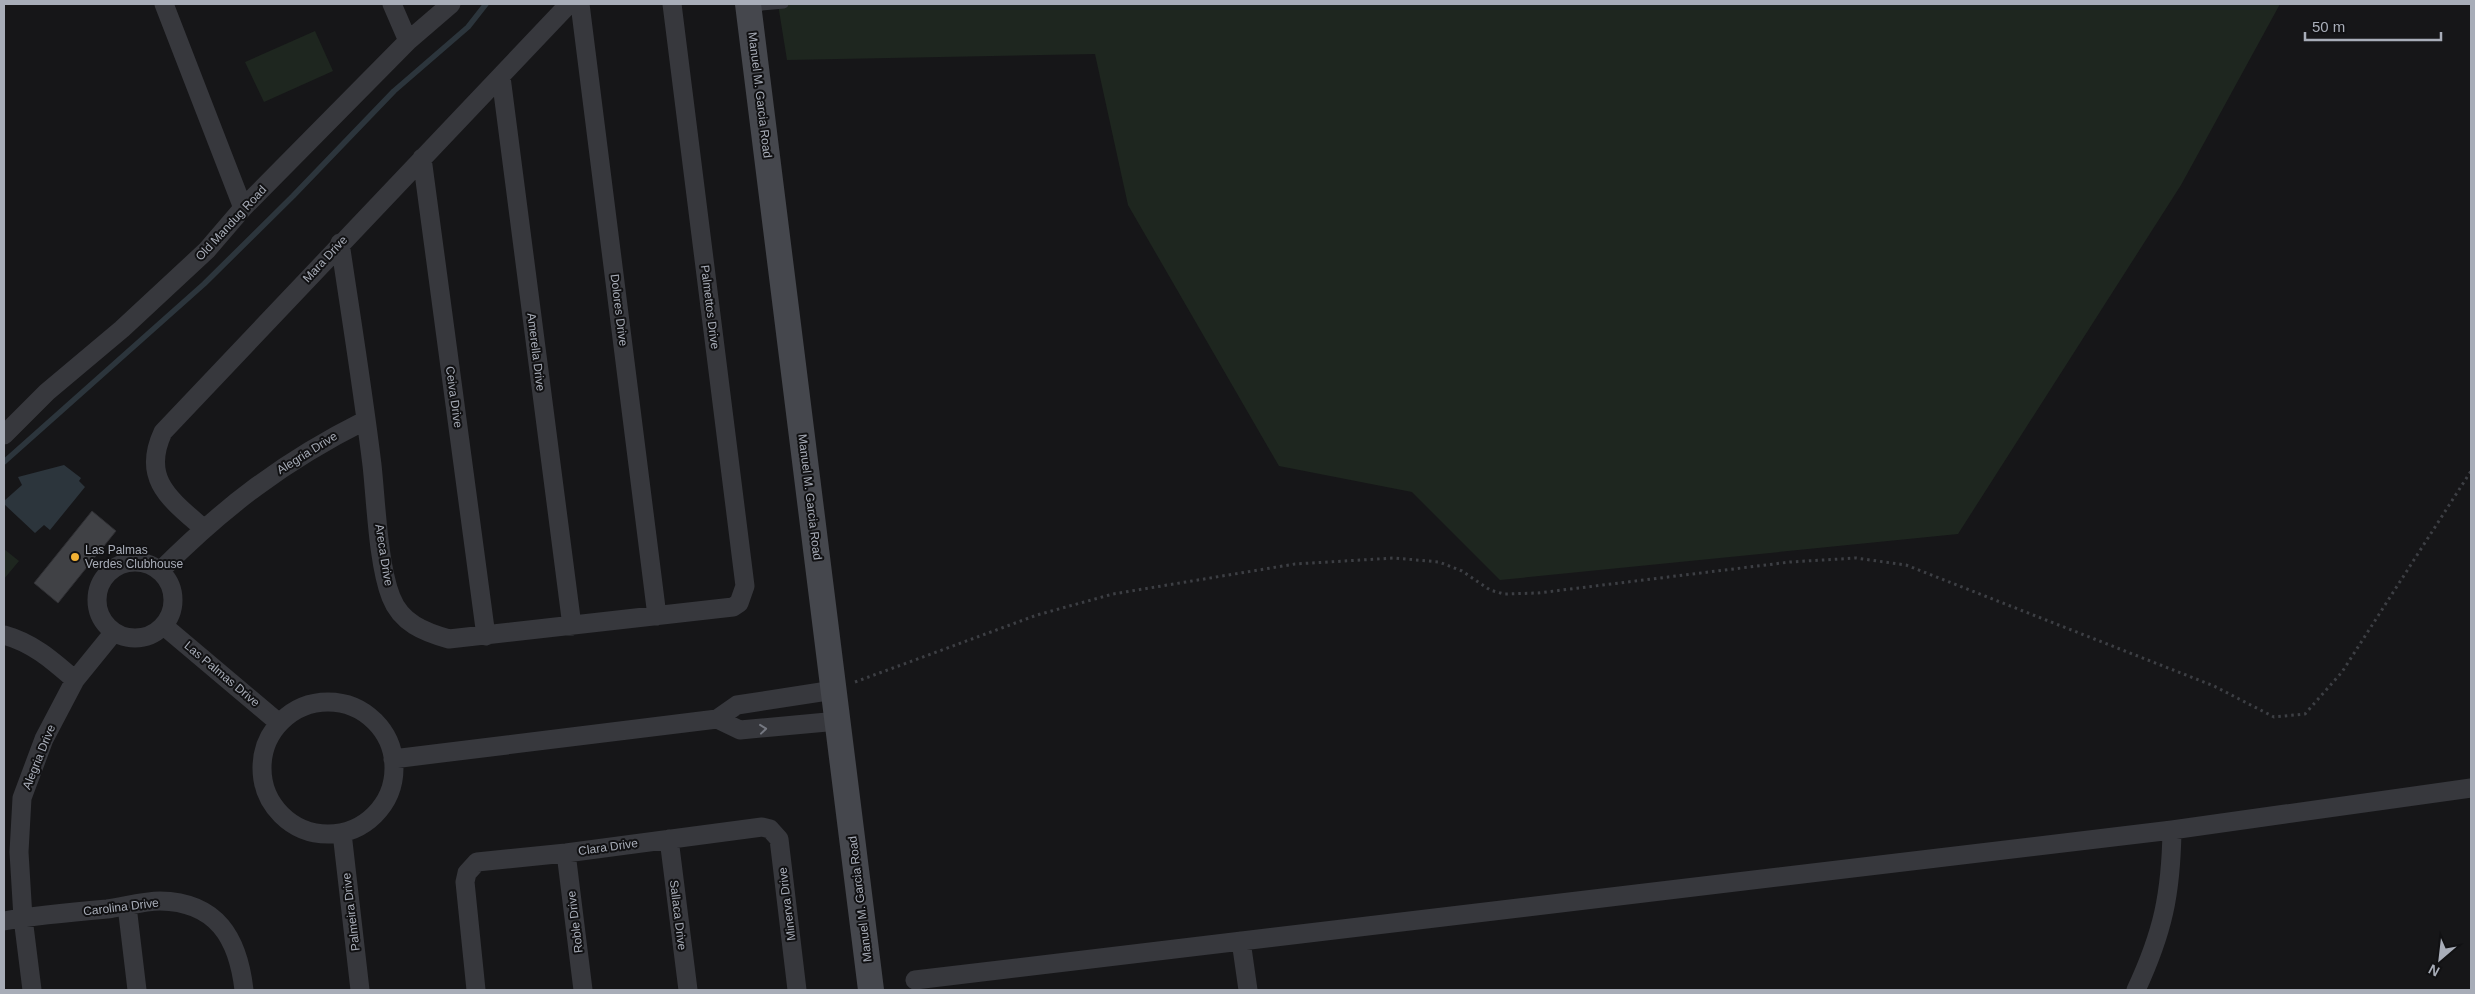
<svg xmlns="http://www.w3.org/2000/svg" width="2475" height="994" viewBox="0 0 2475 994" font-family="Arial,sans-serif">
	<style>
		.green { fill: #1e261f }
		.water { fill: #2c353c }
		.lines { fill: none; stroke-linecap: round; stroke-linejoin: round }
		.stream { stroke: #2c353c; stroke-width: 5.5 }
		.building { fill: #404145; stroke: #303034 }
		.path { stroke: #3d3f44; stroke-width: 3; stroke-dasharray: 2.5 4; stroke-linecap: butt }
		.service { stroke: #37383d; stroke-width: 9 }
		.minor { stroke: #37383d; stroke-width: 19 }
		.secondary { stroke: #45474d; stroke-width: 26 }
		.oneway { stroke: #757881 }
		.poi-dot { fill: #f2b134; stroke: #111113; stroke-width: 2 }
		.labels { text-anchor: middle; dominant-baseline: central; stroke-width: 4; stroke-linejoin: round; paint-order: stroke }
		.street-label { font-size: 12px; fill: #a8adb8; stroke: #111113 }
		.poi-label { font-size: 12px; fill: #a8adb8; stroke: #111113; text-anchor: start }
	</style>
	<rect width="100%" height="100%" fill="#161618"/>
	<!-- green -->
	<path class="green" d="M 778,4 L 2280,4 L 2181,185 L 1958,534 L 1500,580 L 1412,492 L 1279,466 L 1128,205 L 1095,54 L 787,60 Z
		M 315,31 L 333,71 L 264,102 L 245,62 Z
		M 4,549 L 19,561 L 4,579 Z"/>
	<!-- water -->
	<path class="water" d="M 64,465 L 81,478 L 79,481 L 85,487 L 50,530 L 44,525 L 35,533 L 4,504 L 4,501 L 22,485 L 18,477 Z"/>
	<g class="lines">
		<!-- stream -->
		<path class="stream" d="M 4,462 L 204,284 L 293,196 L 394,91 L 468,27 L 486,4"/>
	</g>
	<!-- building -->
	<path class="building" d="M 92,511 L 116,531 L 58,603 L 34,583 Z"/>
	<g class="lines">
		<!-- path -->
		<path class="path" d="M 855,682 L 1037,615 L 1113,594 L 1295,564 L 1394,558 L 1439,562 L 1462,571 L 1490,590 L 1504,594 L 1538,593 L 1790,562 L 1856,558 L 1906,565 L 2214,686 L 2274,717 L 2305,714 L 2342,672 L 2471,471"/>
		<!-- service -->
		<path class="service" d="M 752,7 L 784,4"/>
		<!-- minor -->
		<path class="minor" d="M 164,4 L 243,208
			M 392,4 L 408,41
			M 580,4 L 657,616
			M 501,77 L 572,626
			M 422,158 L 486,636
			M 340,243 C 351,317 363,391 372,465 C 376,501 378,564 391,597 C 401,623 424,632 449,639 L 733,607 L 739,603 L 745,586 L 672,4
			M 4,435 L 47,392 L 122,329 L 207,250 L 243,208 L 408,41 L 451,4
			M 203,528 C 170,499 141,479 163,432 L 569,4
			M97 600a38 38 0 1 1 76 0a38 38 0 1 1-76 0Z
			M 160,571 C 225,506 284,461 366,420
			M 164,626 L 279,723
			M 4,635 C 33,643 52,660 75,680
			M262 768a66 66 0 1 1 132 0a66 66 0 1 1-132 0Z
			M 717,719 L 740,730 L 838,721
			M 393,759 L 717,719 L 737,705 L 834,690
			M 342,833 L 360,990
			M 669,839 L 688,990
			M 566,853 L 583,990
			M 127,906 L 137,990
			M 4,921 C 38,915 72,912 107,909 C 124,907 143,901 160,901 C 217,902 238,938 244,990
			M 1241,941 L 1248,990
			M 915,980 L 2172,830 L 2471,788
			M 32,990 L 23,918 L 19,852 L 22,798 L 44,739 L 75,680 L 114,632
			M 476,990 L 465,882 L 467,873 L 477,862 L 566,853 L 762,827 L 770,829 L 779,839 L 797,990
			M 2136,990 C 2163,932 2171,894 2172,830"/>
		<!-- secondary -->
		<path class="secondary" d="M 748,4 L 871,990"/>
	</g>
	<!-- one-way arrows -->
	<defs><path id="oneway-chevron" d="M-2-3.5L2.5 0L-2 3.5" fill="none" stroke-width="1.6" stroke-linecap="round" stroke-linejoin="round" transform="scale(1.25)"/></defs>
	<use class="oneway" href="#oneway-chevron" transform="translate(763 729) rotate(-6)"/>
	<!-- markers -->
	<circle class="poi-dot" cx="75" cy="557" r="5"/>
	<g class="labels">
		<!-- street labels -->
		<g class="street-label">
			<text transform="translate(760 95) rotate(83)">Manuel M. Garcia Road</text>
			<text transform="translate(231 223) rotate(-47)">Old Mandug Road</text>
			<text transform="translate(325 259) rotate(-47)">Mara Drive</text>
			<text transform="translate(710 307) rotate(83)">Palmettos Drive</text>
			<text transform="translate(619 310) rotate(83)">Dolores Drive</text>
			<text transform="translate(536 352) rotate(83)">Amerella Drive</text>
			<text transform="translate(454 397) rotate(82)">Ceiva Drive</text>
			<text transform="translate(307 453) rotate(-32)">Alegria Drive</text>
			<text transform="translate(810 497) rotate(83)">Manuel M. Garcia Road</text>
			<text transform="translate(384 555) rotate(81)">Areca Drive</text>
			<text transform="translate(222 674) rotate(40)">Las Palmas Drive</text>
			<text transform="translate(39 757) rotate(-68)">Alegria Drive</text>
			<text transform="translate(608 847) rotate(-8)">Clara Drive</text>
			<text transform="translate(860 899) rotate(-97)">Manuel M. Garcia Road</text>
			<text transform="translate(787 904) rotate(-97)">Minerva Drive</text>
			<text transform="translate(121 907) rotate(-7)">Carolina Drive</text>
			<text transform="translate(351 912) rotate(-97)">Palmeira Drive</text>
			<text transform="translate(678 915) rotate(83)">Sallaca Drive</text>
			<text transform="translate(575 922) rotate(-97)">Roble Drive</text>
		</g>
		<!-- poi labels -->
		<g class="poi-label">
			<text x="85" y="550">Las Palmas<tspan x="85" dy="14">Verdes Clubhouse</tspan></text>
		</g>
	</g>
	<!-- border -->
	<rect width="2475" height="994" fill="none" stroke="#a8adb8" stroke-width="10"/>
	<!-- north arrow -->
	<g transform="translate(2440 959) rotate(208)" stroke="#111113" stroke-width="4" paint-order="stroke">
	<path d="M0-4L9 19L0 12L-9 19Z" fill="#a8adb8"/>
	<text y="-8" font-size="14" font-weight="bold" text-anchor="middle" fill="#a8adb8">N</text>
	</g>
	<!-- scale -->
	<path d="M2305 32v8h136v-8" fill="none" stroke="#a8adb8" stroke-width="2.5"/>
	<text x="2312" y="32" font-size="15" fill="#a8adb8" stroke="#111113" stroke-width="4" paint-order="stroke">50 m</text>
</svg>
